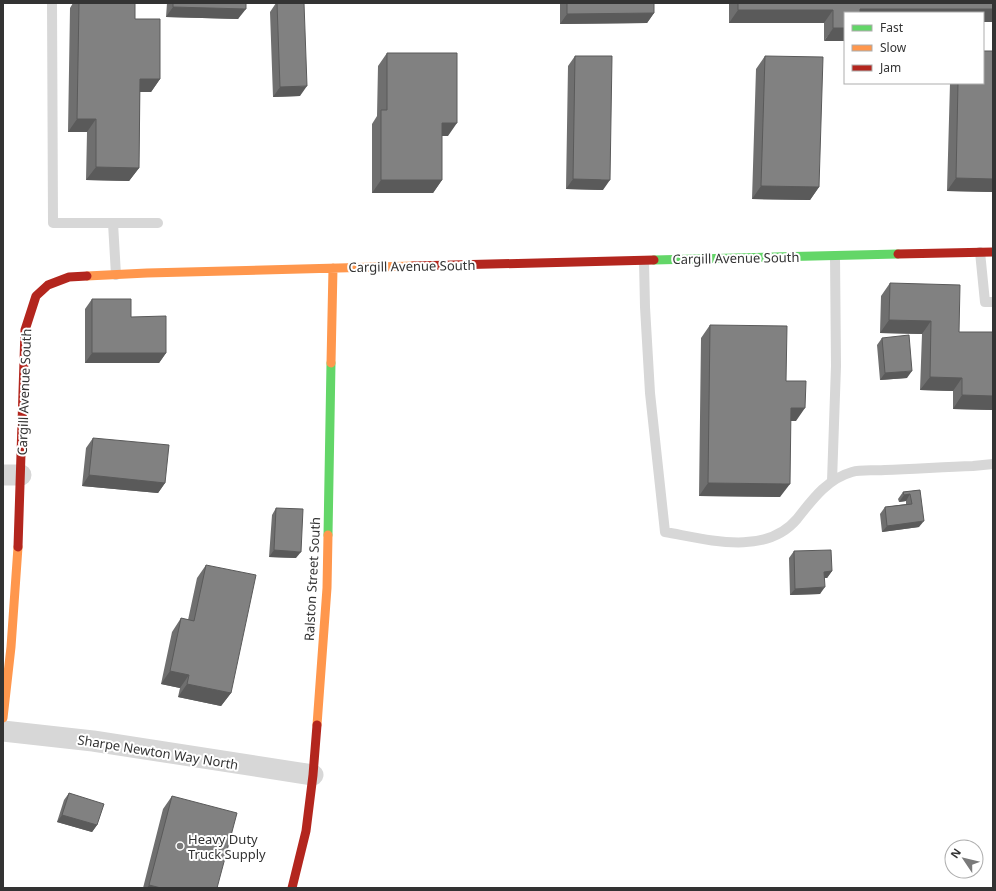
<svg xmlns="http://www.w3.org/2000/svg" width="996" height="891" viewBox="0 0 996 891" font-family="'Noto Sans',sans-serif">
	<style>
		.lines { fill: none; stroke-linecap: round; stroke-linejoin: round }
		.lane { stroke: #d7d7d7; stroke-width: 10 }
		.street { stroke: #d7d7d7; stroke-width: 21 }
		.fast { stroke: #63d668; stroke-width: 9 }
		.slow { stroke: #ff974d; stroke-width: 9 }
		.jam { stroke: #b3261e; stroke-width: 9 }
		.wall { fill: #6f6f6f }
		.shaded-wall { fill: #5a5a5a }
		.building { fill: #818181; stroke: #5a5a5a }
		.poi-dot { fill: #7a7a7a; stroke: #fff; stroke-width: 1.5 }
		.labels { text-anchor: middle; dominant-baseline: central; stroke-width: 4; stroke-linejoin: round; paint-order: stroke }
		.street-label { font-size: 13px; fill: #333; stroke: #fff }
		.poi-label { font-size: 13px; fill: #333; stroke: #fff; text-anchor: start }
	</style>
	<rect width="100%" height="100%" fill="#fff"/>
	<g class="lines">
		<!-- lane -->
		<path class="lane" d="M 52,3 L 53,223 L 158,223
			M 113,223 L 116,275
			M 980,252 L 985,302 L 993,302
			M 644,261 L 645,307 L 650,393 L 665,532 C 706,539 765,557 797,519 C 812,500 827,479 852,472 C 862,469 875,471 885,470 C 914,469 944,467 973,466 L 993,464
			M 832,481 L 836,366 L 835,256"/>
		<!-- street -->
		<path class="street" d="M 3,475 L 21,475
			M 3,731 L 93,741 L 313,775"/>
		<!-- fast -->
		<path class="fast" d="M 654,260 L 898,254
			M 328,535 L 331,363"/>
		<!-- slow -->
		<path class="slow" d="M 87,276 L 147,273 L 413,266
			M 331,363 L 333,268
			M 3,718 L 11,647 L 18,547
			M 317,725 L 327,588 L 328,535"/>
		<!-- jam -->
		<path class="jam" d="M 898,254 L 993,252
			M 413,266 L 654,260
			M 18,547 L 25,330 L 36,296 L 48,285 L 69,277 L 87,276
			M 292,888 L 306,831 L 313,775 L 317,725"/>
	</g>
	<!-- wall -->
	<path class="wall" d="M 73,3 L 135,3 L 135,19 L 160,79 L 151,92 L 140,92 L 139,168 L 129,181 L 86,180 L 87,132 L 68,132 L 70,8 Z
		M 167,3 L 246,3 L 238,19 L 166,17 Z
		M 276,3 L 304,3 L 300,96 L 273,97 L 270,12 Z
		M 560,3 L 654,3 L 654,13 L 647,23 L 560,24 Z
		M 729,3 L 993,3 L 845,13 L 824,41 L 824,23 L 729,23 Z
		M 387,53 L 448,136 L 442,136 L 442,180 L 433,193 L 372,193 L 372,124 L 377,116 L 378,66 Z
		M 575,56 L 603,190 L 566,189 L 568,66 Z
		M 765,56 L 819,187 L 810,200 L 752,199 L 756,69 Z
		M 950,83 L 983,83 L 993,192 L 947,191 Z
		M 890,283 L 959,332 L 993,332 L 993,410 L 953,409 L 953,391 L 920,390 L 922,334 L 880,333 L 881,296 Z
		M 92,299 L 166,353 L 159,363 L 85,363 L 85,309 Z
		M 710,325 L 786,381 L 796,421 L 790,421 L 780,497 L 699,496 L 701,338 Z
		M 882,338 L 907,378 L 880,380 L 877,345 Z
		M 93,438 L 165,483 L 158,493 L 82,486 L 86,448 Z
		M 920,490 L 919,527 L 882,532 L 880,514 L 885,507 L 906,504 L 906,501 L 899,502 L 898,499 L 903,492 Z
		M 276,508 L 296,558 L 269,557 L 272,515 Z
		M 794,551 L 832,571 L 827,578 L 824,578 L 820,594 L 790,595 L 789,558 Z
		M 206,565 L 231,693 L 221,706 L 178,697 L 180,688 L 161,684 L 172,632 L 181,618 L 188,620 L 197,578 Z
		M 69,793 L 97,825 L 92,832 L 57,822 L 64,800 Z
		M 172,796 L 217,888 L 143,888 L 163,809 Z"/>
	<!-- shaded-wall -->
	<path class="shaded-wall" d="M 173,7 L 246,9 L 238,19 L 166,17 Z
		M 860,9 L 993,9 L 993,22 L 983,22 L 983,13 L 857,13 Z
		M 738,10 L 833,10 L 824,23 L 729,23 Z
		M 654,13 L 647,23 L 560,24 L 567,14 Z
		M 833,28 L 845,28 L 845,41 L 824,41 Z
		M 140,79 L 160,79 L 151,92 L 131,92 Z
		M 307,86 L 300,96 L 273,97 L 280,87 Z
		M 77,119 L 96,119 L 87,132 L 68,132 Z
		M 442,123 L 457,123 L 448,136 L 433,136 Z
		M 96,167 L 139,168 L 129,181 L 86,180 Z
		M 956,178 L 993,179 L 993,192 L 947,191 Z
		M 573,179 L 610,180 L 603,190 L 566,189 Z
		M 381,180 L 442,180 L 433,193 L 372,193 Z
		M 761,186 L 819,187 L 810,200 L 752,199 Z
		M 889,320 L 931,321 L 922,334 L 880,333 Z
		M 92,353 L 166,353 L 159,363 L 85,363 Z
		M 912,371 L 907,378 L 880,380 L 885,373 Z
		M 930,377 L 962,378 L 953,391 L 920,390 Z
		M 962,395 L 993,396 L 993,410 L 953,409 Z
		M 791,408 L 805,408 L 796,421 L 781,421 Z
		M 89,475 L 165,483 L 158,493 L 82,486 Z
		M 708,483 L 790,484 L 780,497 L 699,496 Z
		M 910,494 L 906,501 L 899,502 L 904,495 Z
		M 924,521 L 919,527 L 882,532 L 887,526 Z
		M 274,550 L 301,552 L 296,558 L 269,557 Z
		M 832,571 L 827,578 L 819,578 L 824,572 Z
		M 825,587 L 820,594 L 790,595 L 795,589 Z
		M 170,671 L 189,675 L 180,688 L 161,684 Z
		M 187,684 L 231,693 L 221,706 L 178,697 Z
		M 62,815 L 97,825 L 92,832 L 57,822 Z
		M 149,885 L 161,888 L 147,888 Z"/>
	<!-- building -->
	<path class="building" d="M 79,3 L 135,3 L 135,19 L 160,19 L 160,79 L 140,79 L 139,168 L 96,167 L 96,119 L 77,119 Z
		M 173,3 L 246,3 L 246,9 L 173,7 Z
		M 277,3 L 304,3 L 307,86 L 280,87 Z
		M 567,3 L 654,3 L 654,13 L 567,14 Z
		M 738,3 L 993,3 L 993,9 L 860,9 L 860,13 L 845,13 L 845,28 L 833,28 L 833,10 L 738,10 Z
		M 983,51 L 993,51 L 993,179 L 956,178 L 958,83 L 983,83 Z
		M 387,53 L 457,53 L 457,123 L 442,123 L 442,180 L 381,180 L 381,110 L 387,110 Z
		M 575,56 L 612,56 L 610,180 L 573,179 Z
		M 765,56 L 823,57 L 819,187 L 761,186 Z
		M 890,283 L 960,285 L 959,332 L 993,332 L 993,396 L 962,395 L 962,378 L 930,377 L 931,321 L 889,320 Z
		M 92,299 L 131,299 L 131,317 L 166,316 L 166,353 L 92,353 Z
		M 710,325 L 787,326 L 786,381 L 806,381 L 805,408 L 791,408 L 790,484 L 708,483 Z
		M 909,335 L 912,371 L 885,373 L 882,338 Z
		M 93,438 L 169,445 L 165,483 L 89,475 Z
		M 920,490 L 924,521 L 887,526 L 885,507 L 912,504 L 910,494 L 904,495 L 903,492 Z
		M 276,508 L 303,509 L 301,552 L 274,550 Z
		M 831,550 L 832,571 L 824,572 L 825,587 L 795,589 L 794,551 Z
		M 206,565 L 256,575 L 231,693 L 187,684 L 189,675 L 170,671 L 181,618 L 194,621 Z
		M 69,793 L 104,804 L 97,825 L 62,815 Z
		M 172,796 L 237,813 L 217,888 L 161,888 L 149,885 Z"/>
	<!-- markers -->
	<circle class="poi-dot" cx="180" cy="846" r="4"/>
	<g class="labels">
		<!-- street labels -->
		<g class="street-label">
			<text transform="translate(736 258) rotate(-1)">Cargill Avenue South</text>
			<text transform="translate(412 266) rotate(-1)">Cargill Avenue South</text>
			<text transform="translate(24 392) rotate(-88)">Cargill Avenue South</text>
			<text transform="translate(312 579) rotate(-87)">Ralston Street South</text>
			<text transform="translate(158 752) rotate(9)">Sharpe Newton Way North</text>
		</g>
		<!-- poi labels -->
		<g class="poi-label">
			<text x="188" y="839">Heavy Duty<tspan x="188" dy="15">Truck Supply</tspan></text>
		</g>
	</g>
	<!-- border -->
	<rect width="996" height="891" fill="none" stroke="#333333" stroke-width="8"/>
	<!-- legend -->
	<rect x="844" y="12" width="140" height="72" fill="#ffffff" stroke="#adadad"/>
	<rect x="852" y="25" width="20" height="6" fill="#63d668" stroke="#adadad"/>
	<text x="880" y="32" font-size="12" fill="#333333">Fast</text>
	<rect x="852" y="45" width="20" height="6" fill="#ff974d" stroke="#adadad"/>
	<text x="880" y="52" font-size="12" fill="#333333">Slow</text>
	<rect x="852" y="65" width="20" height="6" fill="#b3261e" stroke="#adadad"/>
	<text x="880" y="72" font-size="12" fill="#333333">Jam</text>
	<!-- north arrow -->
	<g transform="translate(964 859) rotate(305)"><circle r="19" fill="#ffffff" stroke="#adadad"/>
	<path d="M0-3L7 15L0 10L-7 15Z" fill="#7a7a7a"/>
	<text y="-6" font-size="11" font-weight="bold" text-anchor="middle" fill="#333333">N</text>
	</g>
</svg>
